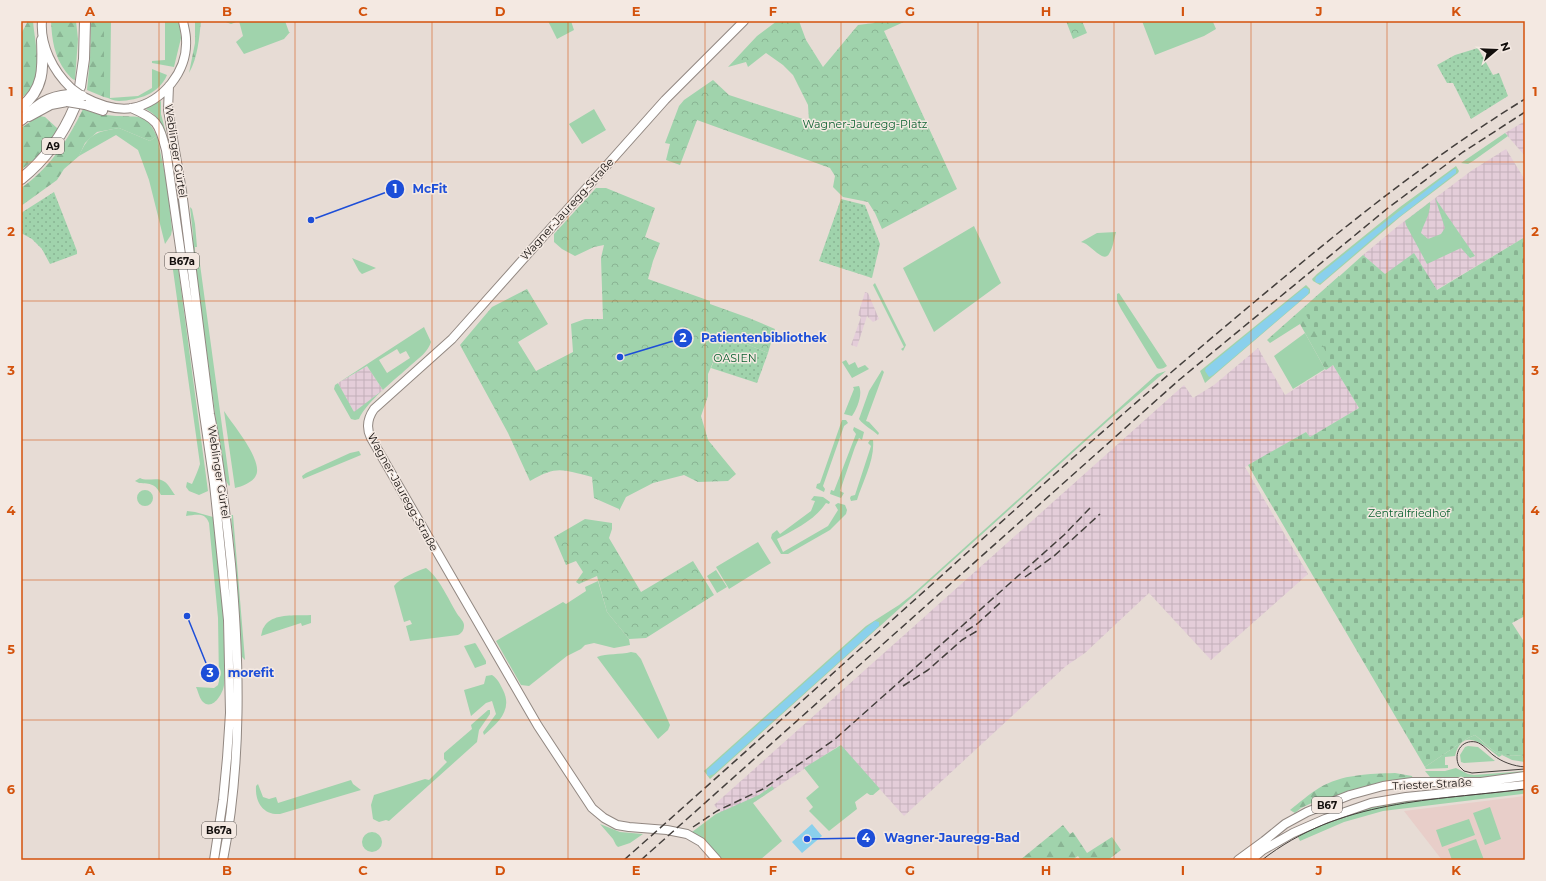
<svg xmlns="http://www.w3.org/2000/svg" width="1546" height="881" viewBox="0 0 1546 881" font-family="Montserrat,sans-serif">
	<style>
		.industrial { fill: url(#industrial-grid) }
		.education { fill: #e8cec9 }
		.grass { fill: #a0d3ac; fill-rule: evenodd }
		.forest { fill: url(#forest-firs) }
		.cemetery { fill: url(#cemetery-stones) }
		.park { fill: url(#park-crowns) }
		.garden { fill: url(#garden-dots) }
		.water { fill: #8ad0ec }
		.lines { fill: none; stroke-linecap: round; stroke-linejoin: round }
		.major-casing { stroke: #928882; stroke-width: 10 }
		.highway-casing { stroke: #928882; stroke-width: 12 }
		.major { stroke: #fff; stroke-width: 8 }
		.highway { stroke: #fff; stroke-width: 10 }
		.tram { stroke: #443f3c; stroke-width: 1 }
		.rail { stroke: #443f3c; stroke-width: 1.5; stroke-dasharray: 8 4; stroke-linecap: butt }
		.major-bridge-casing { stroke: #928882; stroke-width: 10; stroke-linecap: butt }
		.highway-bridge-casing { stroke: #928882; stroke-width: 12; stroke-linecap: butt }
		.major-bridge { stroke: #fff; stroke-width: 8 }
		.highway-bridge { stroke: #fff; stroke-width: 10 }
		.grid { fill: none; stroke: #d3520c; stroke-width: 1; stroke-opacity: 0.55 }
		.labels { text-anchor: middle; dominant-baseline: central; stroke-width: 3; stroke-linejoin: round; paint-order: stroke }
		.shield { fill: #f4e9e2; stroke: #56504d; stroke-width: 1 }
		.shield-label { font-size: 10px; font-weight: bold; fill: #130f0d }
		.park-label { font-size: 11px; fill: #0c6231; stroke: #f4e9e2 }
		.street-label { font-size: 11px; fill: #130f0d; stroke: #f4e9e2 }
		.leader { fill: none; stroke: #1d4ed8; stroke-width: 1.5 }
		.callout-dot { fill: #1d4ed8; stroke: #f4e9e2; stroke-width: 1.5 }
		.mark-label { font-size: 12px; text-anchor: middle; font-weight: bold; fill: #fff }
		.callout-label { font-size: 12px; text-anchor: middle; font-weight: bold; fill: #1d4ed8; stroke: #f4e9e2; stroke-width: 3; stroke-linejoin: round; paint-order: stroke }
		.neatline { fill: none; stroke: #d3520c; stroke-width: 1.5 }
		.grid-label { font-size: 13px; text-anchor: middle; font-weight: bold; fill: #d3520c }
	</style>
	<defs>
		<pattern id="industrial-grid" width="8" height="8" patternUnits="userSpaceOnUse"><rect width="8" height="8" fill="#e4cdd9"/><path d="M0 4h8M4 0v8" fill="none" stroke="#c3afb9"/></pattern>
		<pattern id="forest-firs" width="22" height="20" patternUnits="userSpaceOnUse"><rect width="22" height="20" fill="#a0d3ac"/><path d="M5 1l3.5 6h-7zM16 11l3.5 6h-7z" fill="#89b493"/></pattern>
		<pattern id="cemetery-stones" width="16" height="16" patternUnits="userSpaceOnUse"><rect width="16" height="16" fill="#a0d3ac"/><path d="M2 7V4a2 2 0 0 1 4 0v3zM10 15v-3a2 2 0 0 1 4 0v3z" fill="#89b493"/></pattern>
		<pattern id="park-crowns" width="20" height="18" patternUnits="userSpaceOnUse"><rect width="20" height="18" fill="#a0d3ac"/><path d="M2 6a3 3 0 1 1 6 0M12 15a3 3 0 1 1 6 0" fill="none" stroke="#89b493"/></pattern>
		<pattern id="garden-dots" width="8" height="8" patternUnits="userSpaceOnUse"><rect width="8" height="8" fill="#a0d3ac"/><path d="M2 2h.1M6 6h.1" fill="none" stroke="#89b493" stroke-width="1.8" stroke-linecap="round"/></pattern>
	</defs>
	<rect width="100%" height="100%" fill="#e7dcd5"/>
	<!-- industrial -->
	<path class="industrial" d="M 1525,121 L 1525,156 L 1505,133 Z
		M 1506,149 L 1525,180 L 1525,237 L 1436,290 L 1385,275 L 1363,255 L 1398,226 L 1471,171 Z
		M 865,292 L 868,293 L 879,319 L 873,322 L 867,316 L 857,347 L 851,345 L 861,317 L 858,315 Z
		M 1258,348 L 1285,395 L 1333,365 L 1359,408 L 1310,437 L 1306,432 L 1245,467 L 1308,574 L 1211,660 L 1149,593 L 1085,653 L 1066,666 L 904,816 L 840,745 L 753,803 L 727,816 L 721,812 L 714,805 L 1184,385 L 1193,398 L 1214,385 Z
		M 367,366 L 383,390 L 354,413 L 338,383 Z"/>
	<!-- education -->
	<path class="education" d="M 1525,796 L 1525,860 L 1442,860 L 1404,811 Z"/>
	<!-- grass -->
	<path class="grass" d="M 104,21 L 111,21 L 110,98 L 138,96 L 152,88 L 152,69 L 167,75 C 159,94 139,100 119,101 C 113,101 110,98 104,97 Z
		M 165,21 L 179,21 L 181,38 L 174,67 L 152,63 L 152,61 L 165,60 Z
		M 223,21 L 285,21 L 289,32 L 290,32 L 284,39 L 244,54 L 236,42 L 243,36 L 239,21 L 231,24 Z
		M 548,21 L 571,21 L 574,30 L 557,39 Z
		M 1142,21 L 1216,21 L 1213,22 L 1216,29 L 1204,36 L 1155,55 Z
		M 161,101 L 161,114 L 173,160 L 200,356 L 167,138 C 163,124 158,115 144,108 Z
		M 594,109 L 606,130 L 582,144 L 569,124 Z
		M 119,128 L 150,141 L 157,136 L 167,184 L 172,230 L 171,235 L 165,244 L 149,180 L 138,150 L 116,135 L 79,156 C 89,134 95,132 119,128 Z
		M 1505,133 L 1508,136 L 1473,161 L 1468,164 L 1461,163 Z
		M 1456,166 L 1459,171 L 1458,173 L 1400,217 L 1320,285 L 1313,281 L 1312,279 L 1317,274 L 1400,207 Z
		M 1435,198 L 1475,256 L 1470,258 L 1461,248 L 1427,264 L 1406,225 L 1405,221 L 1430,202 C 1431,213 1424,223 1421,233 L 1428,239 L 1441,234 L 1445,228 Z
		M 190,207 L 192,209 L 195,224 L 197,247 L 195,247 L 195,252 L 199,257 L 230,485 L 229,486 L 226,481 L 216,421 L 193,251 L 193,235 Z
		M 974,226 L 1001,283 L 934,332 L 903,268 Z
		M 1116,232 C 1114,239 1113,248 1109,254 C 1103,264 1090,243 1081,242 L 1097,233 Z
		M 176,252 L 208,491 L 199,495 L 189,491 L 186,487 L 187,482 L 192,484 C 195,477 198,471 200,464 L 173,270 L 173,255 Z
		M 352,258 L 376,268 L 362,274 L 359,271 Z
		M 875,283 L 906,345 L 903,351 L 901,349 L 904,347 L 873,285 Z
		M 1306,285 L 1310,289 L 1310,293 L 1205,383 L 1200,371 Z
		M 1119,293 L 1167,366 C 1164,368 1161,370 1157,368 L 1121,309 L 1117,301 L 1117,294 Z
		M 424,327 L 431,342 C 428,352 419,358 411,365 C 396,379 367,401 359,419 L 355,420 L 351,419 L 334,389 L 335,385 ZM 397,349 L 400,354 L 406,351 L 410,358 L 387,373 L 379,360 ZM 367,366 L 383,390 L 354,412 L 338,383 Z
		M 1305,333 L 1325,369 L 1293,389 L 1274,356 Z
		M 846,360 L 849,365 L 855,362 L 858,368 L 865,365 L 869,369 L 852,378 L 842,362 Z
		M 882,370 L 884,372 L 866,421 L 869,422 L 879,433 L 878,435 C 872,429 864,426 859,419 L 869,391 Z
		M 1166,371 L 1110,419 L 710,779 L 704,771 L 705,770 L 866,626 L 899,605 L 913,594 L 1157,374 Z
		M 859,386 C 863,394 857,409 852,416 L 844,414 L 854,389 L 853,387 Z
		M 224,411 C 233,425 259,455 257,472 C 256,481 243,486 235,488 Z
		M 842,420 L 846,420 L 848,423 L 844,426 L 823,486 L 825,489 L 824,492 L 816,488 L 817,484 L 820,483 Z
		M 854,427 L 864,432 L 862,440 L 859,438 L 855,447 L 840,491 L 844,493 L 841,498 L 830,494 L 831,490 L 834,491 L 856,434 L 853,430 Z
		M 870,440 L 873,440 C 875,460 863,481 857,500 L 851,501 L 850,498 L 851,496 L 855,495 L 871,446 L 868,443 Z
		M 359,451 L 361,455 L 303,479 L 302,476 L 306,473 L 350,453 Z
		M 140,478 C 147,482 158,476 165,482 C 169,485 172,491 175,495 L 161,495 C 155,483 151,484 139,483 L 135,481 Z
		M137 498a8 8 0 1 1 16 0a8 8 0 1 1-16 0Z
		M 814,496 L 823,497 L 830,502 L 829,504 L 826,503 C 815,520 794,530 777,539 L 783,552 L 828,526 L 838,510 L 835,505 L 838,503 L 845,505 L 847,510 L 846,514 L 830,530 L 788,554 L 781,554 L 771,538 L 772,534 L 777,530 L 780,534 L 811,511 L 815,501 L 811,500 Z
		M 187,511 L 195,512 L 213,517 C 219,562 224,606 224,651 C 224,662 225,674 224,685 C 223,694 212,712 202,701 C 199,697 198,691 196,687 L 214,688 L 218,685 L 219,681 L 218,618 L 209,523 C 205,512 196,515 186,516 Z
		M 231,515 L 233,515 L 245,660 L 242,657 L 236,567 Z
		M 221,517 L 230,583 L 234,639 L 234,742 L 230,780 L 220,860 L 218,860 L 231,747 Z
		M 758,542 L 771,563 L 729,589 L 716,567 Z
		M 426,568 C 438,576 449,600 456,612 C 458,616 464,621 464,625 C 464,630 462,633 458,635 L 410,641 L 406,626 L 412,624 L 410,620 L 404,622 L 394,586 C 400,578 417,571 426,568 Z
		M 716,570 L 727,587 L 717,593 L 707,576 Z
		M 598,581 L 607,612 L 629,639 L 630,645 L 614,648 L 594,643 L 585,645 L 581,649 L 567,656 L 529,686 L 521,685 L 496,641 L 563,602 L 566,604 L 586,591 L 585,587 Z
		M 311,615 L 311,623 L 302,626 L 301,623 L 261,636 C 262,633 262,629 264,627 C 272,612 298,616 311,615 Z
		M 475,643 L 476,644 L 486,661 L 486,664 L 475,668 L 464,646 Z
		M 631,652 L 636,653 L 641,659 L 670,725 L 668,730 L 658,739 L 597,657 C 607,653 620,655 631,652 Z
		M 492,675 C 498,679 500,684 503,690 C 513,710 498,723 484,735 L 483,732 L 496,714 L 492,701 L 486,703 L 471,716 L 464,690 L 484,684 L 486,676 Z
		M 488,710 L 490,710 L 490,714 L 479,730 L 477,742 L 389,821 L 386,820 L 379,822 L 373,819 L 371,805 L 374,795 L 425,779 L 429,780 L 447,762 L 444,759 L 444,753 L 472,729 L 471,725 Z
		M 1475,735 C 1494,751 1496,758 1522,755 L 1525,762 L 1512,760 L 1502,755 L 1499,757 C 1485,746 1463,725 1455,756 L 1445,757 L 1445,765 L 1448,765 L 1448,768 L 1426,769 L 1425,767 L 1468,738 Z
		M 841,745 L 880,789 L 873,795 L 870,795 L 867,793 L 855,802 L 857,809 L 829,831 L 809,811 L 813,807 L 806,798 L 819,787 L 804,768 Z
		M 1468,746 L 1478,747 L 1495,761 L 1464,763 L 1461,762 L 1460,755 L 1465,747 Z
		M 1456,768 L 1468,774 L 1474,775 L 1525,771 L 1525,774 L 1471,779 L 1433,778 L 1430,777 L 1425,771 L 1445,771 Z
		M 351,780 L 353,784 L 361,790 L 280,814 C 263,815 255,802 256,786 L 258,784 L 263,797 L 269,799 L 276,797 L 278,803 Z
		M 772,786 L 774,789 L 753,803 L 782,841 L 760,860 L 721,860 L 699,837 L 692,832 L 716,814 L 759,795 Z
		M 1525,788 L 1525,793 L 1522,794 L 1383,811 L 1344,822 L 1300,841 L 1297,835 L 1320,823 L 1359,810 L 1379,805 L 1402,801 Z
		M 1490,807 L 1501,839 L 1485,845 L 1473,813 Z
		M 1469,819 L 1475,835 L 1442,847 L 1436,830 Z
		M 600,824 L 620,832 L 643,834 L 630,843 L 618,847 L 616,845 L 613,839 Z
		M362 842a10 10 0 1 1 20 0a10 10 0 1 1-20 0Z
		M 1476,839 L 1484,860 L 1452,860 L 1448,849 Z"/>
	<!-- forest -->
	<path class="forest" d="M 28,21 L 33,21 C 35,46 46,82 21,98 L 21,34 Z
		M 51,21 L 76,21 L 78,39 L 75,80 C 71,79 69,75 66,72 C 54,56 52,40 51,21 Z
		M 91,21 L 104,21 L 104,97 L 87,90 L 90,58 Z
		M 195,21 L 201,21 C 199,39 198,57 189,73 L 195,43 Z
		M 83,109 C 95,114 108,116 121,116 C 130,117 138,115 146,120 C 151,124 154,131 157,136 L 150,141 L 119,128 L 97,132 L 85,143 L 79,156 L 64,169 L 57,180 L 21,206 L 21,188 C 50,168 68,140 83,109 Z
		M 39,116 L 45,117 L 57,128 L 57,130 L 40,155 L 21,170 L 21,128 Z
		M 1339,276 L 1336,361 L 1333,365 L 1326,370 L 1325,369 L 1300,324 L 1270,343 L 1267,340 Z
		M 1395,773 L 1412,776 L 1413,779 L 1316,801 L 1301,808 L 1295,813 L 1290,810 C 1299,803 1309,794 1319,788 C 1342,774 1369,774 1395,773 Z
		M 1063,825 L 1070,834 L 1073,832 L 1087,853 L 1112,837 L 1121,850 L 1108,860 L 1081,860 L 1078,856 L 1072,860 L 1020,860 Z"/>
	<!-- cemetery -->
	<path class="cemetery" d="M 1525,237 L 1525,616 L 1512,623 L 1523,640 L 1525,639 L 1525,761 L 1522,755 C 1495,758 1495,751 1475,735 L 1468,738 L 1425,767 L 1248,465 L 1306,432 L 1310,437 L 1359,408 L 1333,365 L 1303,309 L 1363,255 L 1385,274 L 1414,253 L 1437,290 Z"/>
	<!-- park -->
	<path class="park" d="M 777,21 L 799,21 L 806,40 L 823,67 L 858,25 L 874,23 L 876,21 L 906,21 L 884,31 L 957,189 L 882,229 L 875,213 L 868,202 L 843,197 L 833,187 L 835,176 L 830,168 L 697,120 L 680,165 L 666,160 L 670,144 L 665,143 L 679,106 L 684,100 L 713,80 L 729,95 L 809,121 L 808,105 L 793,75 L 783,65 L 766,53 L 748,67 L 746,62 L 728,67 L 757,36 Z
		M 1066,21 L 1082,21 L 1087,33 L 1073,39 Z
		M 596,188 L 606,188 L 655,208 L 645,237 L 660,243 L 653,261 L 648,279 L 710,301 L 710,304 L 749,318 L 775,329 L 768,353 L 725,335 L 708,374 L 708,396 L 701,416 L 708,440 L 736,474 L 728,481 L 698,482 L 684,475 L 653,483 L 626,497 L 619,511 L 619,509 L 594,498 L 592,477 C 562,470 558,465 530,481 L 508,433 L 460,345 L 492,307 L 527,289 L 548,324 L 518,342 L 536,371 L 573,352 L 571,324 L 585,319 L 603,319 L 601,258 L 604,245 L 594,247 L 575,256 L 562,249 L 554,242 L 554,234 Z
		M 585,519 L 612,523 L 612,529 L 609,538 L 641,592 L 693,561 L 714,595 L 646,638 L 629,639 L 607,612 L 597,576 L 579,584 L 576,582 L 583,572 L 576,561 L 566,565 L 554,537 Z"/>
	<!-- garden -->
	<path class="garden" d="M 1478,48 L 1493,75 L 1499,73 L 1508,96 L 1471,119 L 1453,83 L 1447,83 L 1437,65 L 1455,55 Z
		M 54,192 L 77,251 L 77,254 L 50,264 L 42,249 L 32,239 L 21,233 L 21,213 Z
		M 841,199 L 865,205 L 880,244 L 872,278 L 819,261 Z
		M 725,335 L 768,353 L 757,383 L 711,368 Z"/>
	<!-- water -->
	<path class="water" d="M 1454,169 L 1456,169 L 1456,173 L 1386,227 L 1321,283 L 1317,283 L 1315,281 L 1316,277 L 1368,235 Z
		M 1304,288 L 1306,288 L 1309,290 L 1308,294 L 1213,375 L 1209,377 L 1205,371 L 1206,368 Z
		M 875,621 L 879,622 L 879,626 L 714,774 L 709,776 L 707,775 L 707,770 L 867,627 Z
		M 812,824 L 822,836 L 802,853 L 792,842 Z"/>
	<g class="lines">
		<defs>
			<path id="major" d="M 42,21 C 40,45 53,71 71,88
				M 169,86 L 168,110 L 182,191 L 210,414 C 220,464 226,514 231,564 C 240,663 242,763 223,860
				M 82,96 C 97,104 114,111 132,108 C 163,102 188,71 186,39 C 186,33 184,27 183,21
				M 85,105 L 103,111
				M 131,108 C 157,119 159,123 166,150 L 214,484 L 228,620 L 230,713 L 227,758 L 223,800 L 214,860
				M 29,117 L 51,105 L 67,102
				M 717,860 L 701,842 L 687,834 L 667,830 L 629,827 L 617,825 L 604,818 L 592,808 L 538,726 L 371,438 C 366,428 367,419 374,409 L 452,339 L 665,100 L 744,21
				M 1238,860 L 1264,841 L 1285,824 L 1307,812 L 1350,795 L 1383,786 L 1412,782 L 1481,782 L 1525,776
				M 1251,860 L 1263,850 L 1293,833 L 1325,819 L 1371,803 L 1406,797 L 1525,785"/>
			<path id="highway" d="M 80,87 L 84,59 L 85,21
				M 21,107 C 45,89 43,66 42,40
				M 21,120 C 38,105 46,97 69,95
				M 21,179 C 46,159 63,135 75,106"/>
		</defs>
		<!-- major casing -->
		<use href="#major" class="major-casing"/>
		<!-- highway casing -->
		<use href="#highway" class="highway-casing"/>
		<!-- major -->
		<use href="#major" class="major"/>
		<!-- highway -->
		<use href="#highway" class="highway"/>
		<!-- tram -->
		<path class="tram" d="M 1525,767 C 1513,766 1502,762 1493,755 C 1488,751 1483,744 1476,742 C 1461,739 1453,754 1459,766 L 1464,771 L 1472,773 L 1525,769
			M 1262,860 C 1340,799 1432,801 1525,789"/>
		<!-- rail -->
		<path class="rail" d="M 1025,577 L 1054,556 L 1100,514
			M 966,631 L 977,624 L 1000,603
			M 903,686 L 928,670 L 962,640 L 977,631
			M 693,827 L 717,811 L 763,789 L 834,740 L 1064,535 L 1090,508
			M 624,860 C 775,726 924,591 1075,456 C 1143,396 1212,337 1282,279 C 1360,214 1439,152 1525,99
			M 641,860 L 1179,380 L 1388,208 L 1463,152 L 1525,112"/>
		<defs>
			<path id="major-bridge" d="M 71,88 L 82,96
				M 67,102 L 85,105"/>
			<path id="highway-bridge" d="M 69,95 L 82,96"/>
		</defs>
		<!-- major-bridge casing -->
		<use href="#major-bridge" class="major-bridge-casing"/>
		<!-- highway-bridge casing -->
		<use href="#highway-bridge" class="highway-bridge-casing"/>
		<!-- major-bridge -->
		<use href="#major-bridge" class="major-bridge"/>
		<!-- highway-bridge -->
		<use href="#highway-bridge" class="highway-bridge"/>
	</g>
	<!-- grid -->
	<path class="grid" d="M 159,21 L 159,860M 295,21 L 295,860M 432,21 L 432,860M 568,21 L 568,860M 705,21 L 705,860M 841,21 L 841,860M 978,21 L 978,860M 1114,21 L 1114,860M 1251,21 L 1251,860M 1387,21 L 1387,860M 21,162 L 1525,162M 21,301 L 1525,301M 21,440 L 1525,440M 21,580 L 1525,580M 21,720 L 1525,720"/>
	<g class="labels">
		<!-- shield labels -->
		<g class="shield">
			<rect x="42" y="138" width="22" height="16" rx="3"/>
			<rect x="165" y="253" width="34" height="16" rx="3"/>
			<rect x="1312" y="797" width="30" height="16" rx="3"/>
			<rect x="202" y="822" width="34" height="16" rx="3"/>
		</g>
		<g class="shield-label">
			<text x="53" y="146">A9</text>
			<text x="182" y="261">B67a</text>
			<text x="1327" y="805">B67</text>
			<text x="219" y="830">B67a</text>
		</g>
		<!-- park labels -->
		<g class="park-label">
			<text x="865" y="124">Wagner-Jauregg-Platz</text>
			<text x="735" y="358">OASIEN</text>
			<text x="1409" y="513">Zentralfriedhof</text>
		</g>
		<!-- street labels -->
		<g class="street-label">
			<text transform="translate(176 151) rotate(81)">Weblinger Gürtel</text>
			<text transform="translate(567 209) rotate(-48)">Wagner-Jauregg-Straße</text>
			<text transform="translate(219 472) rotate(81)">Weblinger Gürtel</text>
			<text transform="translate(403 492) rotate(61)">Wagner-Jauregg-Straße</text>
			<text transform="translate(1432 784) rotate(-3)">Triester Straße</text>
		</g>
	</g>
	<!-- callouts -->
	<path class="leader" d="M311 220L395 189M620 357L683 338M187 616L210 673M807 839L866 838"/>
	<g class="callout-dot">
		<circle cx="311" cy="220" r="4"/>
		<circle cx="620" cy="357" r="4"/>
		<circle cx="187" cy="616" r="4"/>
		<circle cx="807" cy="839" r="4"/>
		<circle cx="395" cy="189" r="10"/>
		<circle cx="683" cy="338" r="10"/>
		<circle cx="210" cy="673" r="10"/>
		<circle cx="866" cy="838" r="10"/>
	</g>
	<g class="mark-label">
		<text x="395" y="193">1</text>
		<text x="683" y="342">2</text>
		<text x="210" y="677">3</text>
		<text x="866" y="842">4</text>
	</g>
	<g class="callout-label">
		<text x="430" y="193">McFit</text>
		<text x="764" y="342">Patientenbibliothek</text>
		<text x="251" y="677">morefit</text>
		<text x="952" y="842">Wagner-Jauregg-Bad</text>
	</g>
	<!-- border -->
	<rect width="1546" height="881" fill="none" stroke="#f4e9e2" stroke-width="44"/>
	<!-- north arrow -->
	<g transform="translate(1496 50) rotate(71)" stroke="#f4e9e2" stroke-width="3" paint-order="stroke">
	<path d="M0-3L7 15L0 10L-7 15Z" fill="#130f0d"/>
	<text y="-6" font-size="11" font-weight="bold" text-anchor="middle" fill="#130f0d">N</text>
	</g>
	<rect x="22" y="22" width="1502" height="837" class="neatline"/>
	<g class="grid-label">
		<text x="90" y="16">A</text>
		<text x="227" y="16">B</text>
		<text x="363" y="16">C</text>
		<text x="500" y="16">D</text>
		<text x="636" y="16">E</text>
		<text x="773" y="16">F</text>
		<text x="910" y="16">G</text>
		<text x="1046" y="16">H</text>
		<text x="1183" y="16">I</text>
		<text x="1319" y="16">J</text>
		<text x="1456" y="16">K</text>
		<text x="11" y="96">1</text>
		<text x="1535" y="96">1</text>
		<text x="11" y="236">2</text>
		<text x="1535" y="236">2</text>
		<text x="11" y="375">3</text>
		<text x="1535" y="375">3</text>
		<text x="11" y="515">4</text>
		<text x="1535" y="515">4</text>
		<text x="11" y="654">5</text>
		<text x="1535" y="654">5</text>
		<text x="11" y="794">6</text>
		<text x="1535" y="794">6</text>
		<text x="90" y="875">A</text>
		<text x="227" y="875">B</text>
		<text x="363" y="875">C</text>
		<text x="500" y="875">D</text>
		<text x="636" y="875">E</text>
		<text x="773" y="875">F</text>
		<text x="910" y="875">G</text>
		<text x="1046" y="875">H</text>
		<text x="1183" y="875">I</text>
		<text x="1319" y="875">J</text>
		<text x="1456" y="875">K</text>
	</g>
</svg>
